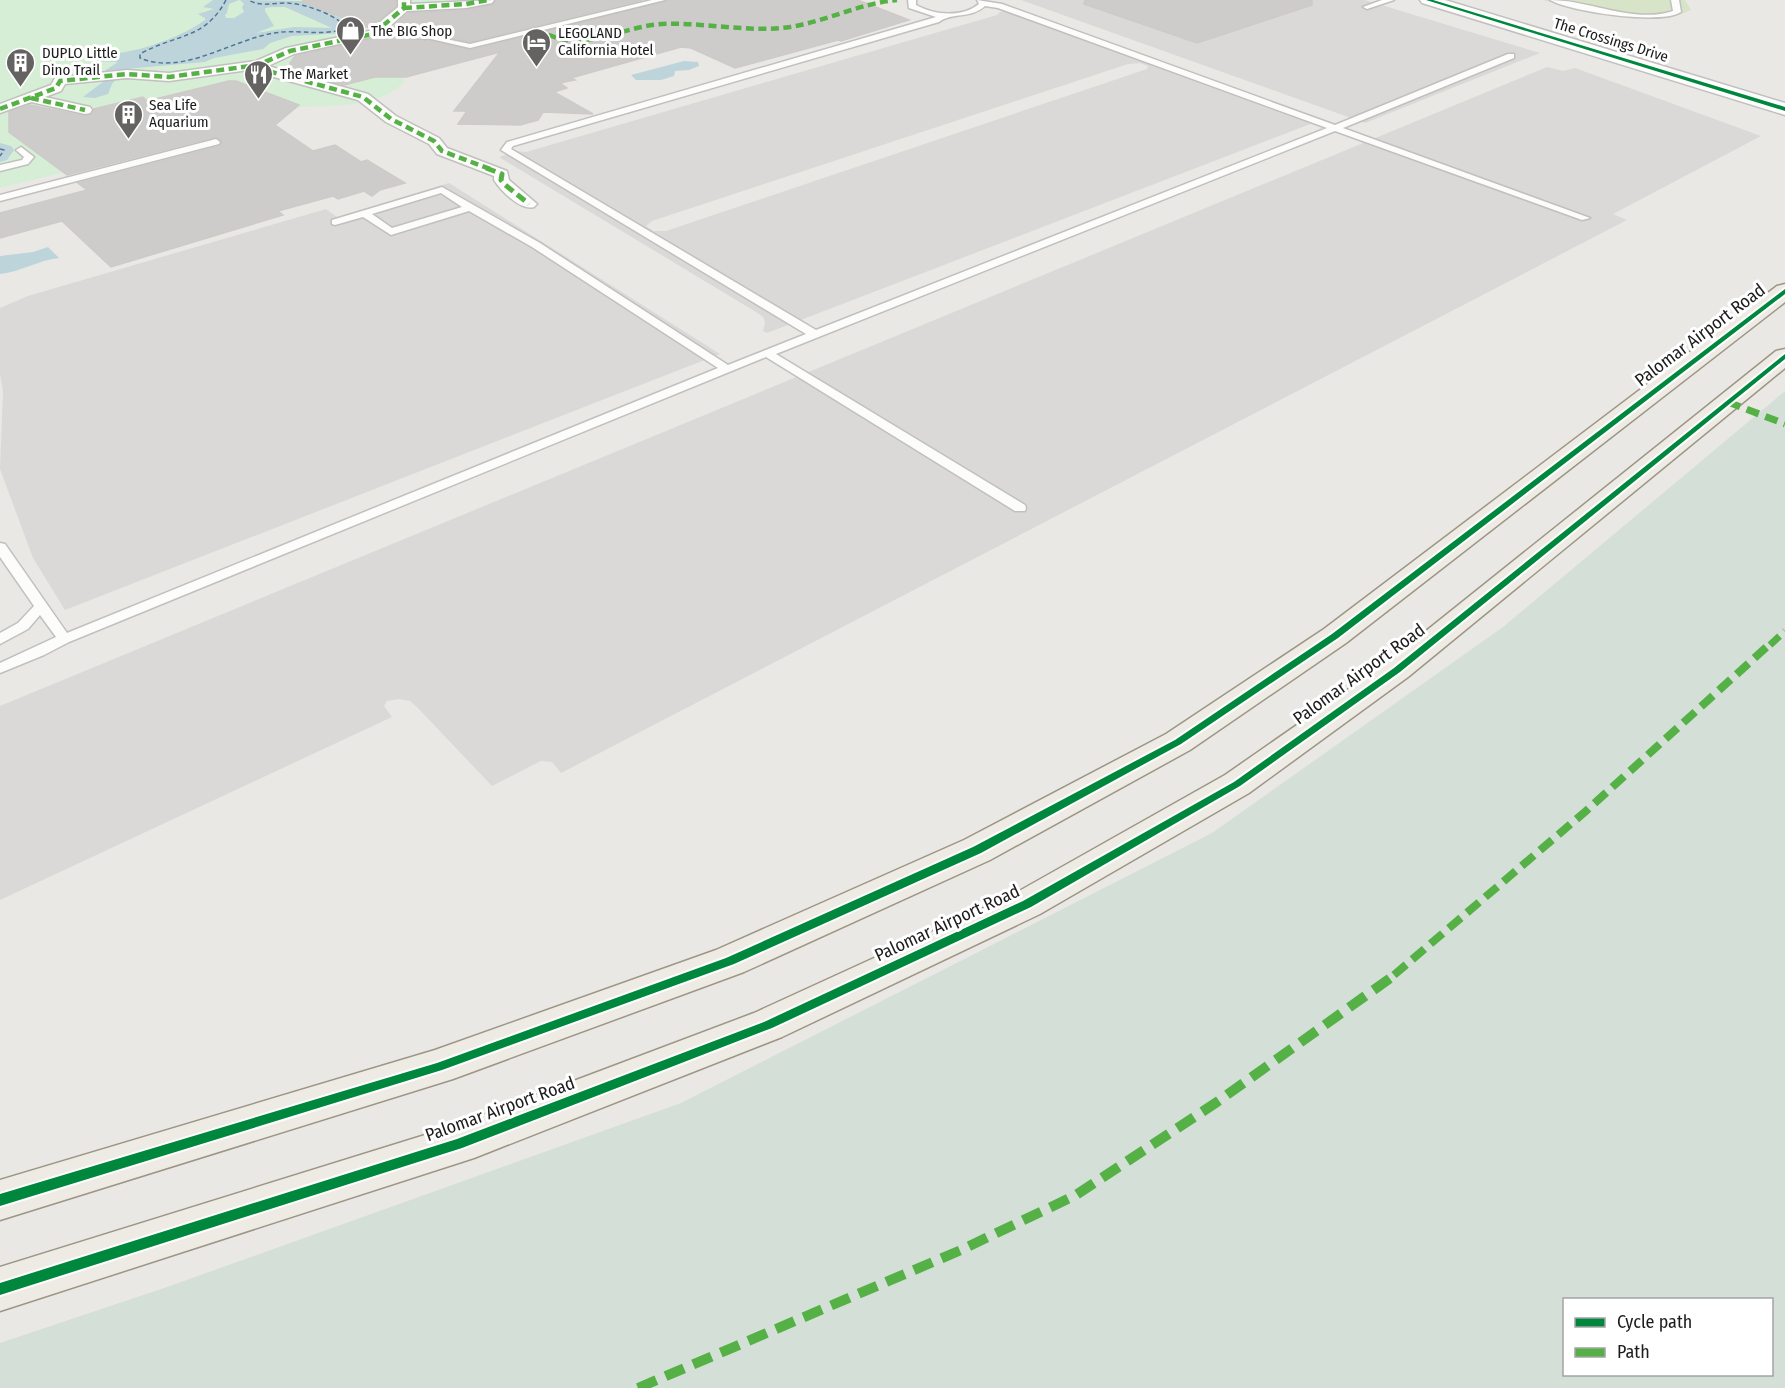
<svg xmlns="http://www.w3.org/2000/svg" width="1785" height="1388" viewBox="0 0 1785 1388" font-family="'Fira Sans Condensed',sans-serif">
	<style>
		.grass { fill: #d7e4c7 }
		.wetland { fill: #d4dfd8; fill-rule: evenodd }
		.park { fill: #d6eed5 }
		.parking { fill: #dad9d8; fill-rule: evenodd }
		.water { fill: #bcd4da; fill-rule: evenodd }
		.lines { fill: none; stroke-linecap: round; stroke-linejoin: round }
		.canal { fill: #bcd4da; fill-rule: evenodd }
		.ferry { stroke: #527598; stroke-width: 1.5; stroke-dasharray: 4.5 3; stroke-linecap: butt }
		.building { fill: #cecccb; stroke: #cdcac7; stroke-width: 1.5 }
		.service-casing { stroke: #c1c0bf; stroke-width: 3 }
		.pedestrian-casing { stroke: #c1c0bf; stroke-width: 3 }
		.tertiary-casing { stroke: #c1c0bf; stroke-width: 3 }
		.primary-casing { stroke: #9d9585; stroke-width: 3 }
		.service { fill: #fcfcfb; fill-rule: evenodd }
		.pedestrian { fill: #fcfcfb; fill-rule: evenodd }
		.tertiary { fill: #fcfcfb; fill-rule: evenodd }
		.primary { fill: #eeebe5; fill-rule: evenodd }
		.quiet-far4 { stroke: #55b145; stroke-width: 4.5; stroke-dasharray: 8 4.5; stroke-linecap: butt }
		.quiet-far3 { stroke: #55b145; stroke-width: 5; stroke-dasharray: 10 5; stroke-linecap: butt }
		.quiet-far2 { stroke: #55b145; stroke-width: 7; stroke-dasharray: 13 7; stroke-linecap: butt }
		.quiet-far1 { stroke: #55b145; stroke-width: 8; stroke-dasharray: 16 8; stroke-linecap: butt }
		.quiet { stroke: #55b145; stroke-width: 10; stroke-dasharray: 20 10; stroke-linecap: butt }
		.cycleway-casing { stroke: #fff; stroke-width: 4 }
		.cycleway { fill: #00873e; fill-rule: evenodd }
		.labels { text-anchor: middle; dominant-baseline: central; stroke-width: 6; stroke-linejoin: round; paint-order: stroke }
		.far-poi-label { font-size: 15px; fill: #1c1c1c; stroke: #fff; text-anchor: start }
		.far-street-label { font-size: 15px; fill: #1c1c1c; stroke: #fff }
		.street-label { font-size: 18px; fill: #1c1c1c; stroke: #fff }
	</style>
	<rect width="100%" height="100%" fill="#eae8e5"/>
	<!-- grass -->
	<path class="grass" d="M 1542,0 L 1685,0 L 1691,10 C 1652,30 1584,8 1542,0 Z"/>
	<!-- wetland -->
	<path class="wetland" d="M 1785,391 L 1785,1388 L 0,1388 L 0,1343 L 170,1286 L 681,1103 L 1212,833 L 1503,627 ZM 1564,1300 L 1772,1300 L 1772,1374 L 1564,1374 Z"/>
	<!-- park -->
	<path class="park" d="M 0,0 L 835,0 L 509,46 L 402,77 L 404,82 C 387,101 354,105 330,106 C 315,107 302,105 289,111 L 31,148 L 51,163 L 59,161 L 69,171 L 0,188 Z"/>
	<!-- parking -->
	<path class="parking" d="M 1021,0 L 1365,0 L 1540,53 L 1365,123 Z
		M 1013,8 L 1321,120 L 767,333 L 763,331 L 765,322 L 763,317 L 756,312 L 499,157 L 517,151 L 526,152 L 997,15 L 1000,12 ZM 1140,63 L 1148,66 L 1147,69 L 666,231 L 653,231 L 646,226 L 652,221 L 1128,64 Z
		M 1547,67 L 1563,71 L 1575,68 L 1761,136 L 1613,214 L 1627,220 L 561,773 L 552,762 L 541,761 L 492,786 L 417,707 L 410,701 L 399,699 L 387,701 L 384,706 L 392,717 L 0,900 L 0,706 Z
		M 449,183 L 720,354 L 65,610 L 33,558 L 0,469 L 3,392 L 0,374 L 0,308 L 28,296 L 326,209 L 337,217 Z"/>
	<!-- water -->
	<path class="water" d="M 213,0 L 239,0 L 229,4 L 227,13 L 225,15 L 226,18 L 234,18 L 244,12 L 242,7 L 244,4 L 240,0 L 302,1 L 342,19 L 346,18 L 355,25 L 362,25 L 362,28 L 344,33 L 292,36 L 270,43 L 263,49 L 214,58 L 205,62 L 125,69 L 112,84 L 108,94 L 95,98 L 83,97 L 104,81 L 106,70 L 118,62 L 90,61 L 88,58 L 91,55 C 100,54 110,55 119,53 C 144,50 186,35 206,19 L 198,14 L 214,9 L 203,7 ZM 273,7 L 285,7 L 332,28 L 294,27 L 256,33 L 274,26 L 265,11 L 265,8 Z
		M 684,61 L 698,62 L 699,66 L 689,70 L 675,71 L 674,76 L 661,80 L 636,80 L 631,75 Z
		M 48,247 L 59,258 C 38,260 21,272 0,274 L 0,256 L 33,252 Z"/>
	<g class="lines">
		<!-- canal -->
		<path class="canal" d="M 0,143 L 11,146 L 14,150 L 7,160 L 0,162 Z"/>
		<!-- ferry -->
		<path class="ferry" d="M 226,0 C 205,40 175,34 140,54 L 140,58 C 183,76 231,40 274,33 C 298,29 324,37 347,28 C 333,13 306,4 286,3 C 272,3 261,7 248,0
			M 0,149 L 4,150 L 0,156"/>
	</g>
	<!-- building -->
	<path class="building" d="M 303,0 L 396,0 L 396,6 L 369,28 L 302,2 Z
		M 496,0 L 642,0 L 470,42 L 428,33 L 415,27 L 394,26 L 408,13 L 466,10 L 492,5 Z
		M 667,0 L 858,0 L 909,20 L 841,41 L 838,40 L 735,68 L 691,48 L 681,47 L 571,78 L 575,80 L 560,83 L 567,88 L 554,92 L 593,114 L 543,112 L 538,120 L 520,125 L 458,124 L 467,111 L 454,111 L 500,52 L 406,77 L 375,77 L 344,85 L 292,70 L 290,63 L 295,56 L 380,37 L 427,40 L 471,50 Z
		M 1085,0 L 1312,0 L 1312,5 L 1197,43 L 1084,4 Z
		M 229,81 L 236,81 L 299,105 L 275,125 L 313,151 L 335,145 L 361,162 L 367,160 L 405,183 L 380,190 L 372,196 L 364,191 L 338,199 L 333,196 L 278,211 L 283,215 L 111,267 L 62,221 L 0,238 L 0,213 L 87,190 L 78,183 L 220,146 L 222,141 L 215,137 L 67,175 L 9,132 L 9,112 L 30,105 L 85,116 L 92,114 L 94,109 L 143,97 L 147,101 Z"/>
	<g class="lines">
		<defs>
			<path id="service" d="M 652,0 L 665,0 L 470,48 L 418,36 L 422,34 L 470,44 Z
				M 908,0 L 916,0 L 916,5 C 934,15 962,18 979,4 L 977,0 L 1002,4 L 1335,125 L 1508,54 L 1514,54 L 1514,58 L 1343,128 L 1590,218 L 1582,220 L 1335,131 L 776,354 L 1025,505 L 1026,508 L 1025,511 L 1015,511 L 766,357 L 69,642 L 44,655 L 0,673 L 0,663 L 56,637 L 40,615 L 28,629 L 0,644 L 0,633 L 18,623 L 34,606 L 0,557 L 0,543 L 5,544 L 67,633 L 718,368 L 532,247 L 469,211 L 391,235 L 363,217 L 335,225 L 332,224 L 332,220 L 442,187 L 540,243 L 728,365 L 806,334 L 501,150 L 507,142 L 936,17 L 909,8 ZM 985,6 L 998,8 L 1327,128 L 816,330 L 511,149 L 513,146 L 939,22 C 952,12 971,19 985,6 ZM 441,193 L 462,207 L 392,228 L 372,214 Z
				M 1382,0 L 1394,0 L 1367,9 L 1363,7 Z
				M 1550,0 C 1590,0 1634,24 1673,11 L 1671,0 L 1679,0 L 1681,12 C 1661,25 1571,12 1550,0 Z
				M 216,139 L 220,142 L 219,144 L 0,201 L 0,195 Z
				M 21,147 L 34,157 L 28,164 L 0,171 L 0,165 L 22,160 L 24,157 L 16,150 Z"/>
			<path id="pedestrian" d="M 398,0 L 410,0 L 410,4 L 494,0 L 492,3 L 466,8 L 407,11 L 388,28 C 402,28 418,26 428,36 L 426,39 L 380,35 L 294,54 L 268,66 L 368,94 L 396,116 L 439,138 L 447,148 L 507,171 L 509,180 L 537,204 L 534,207 C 521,211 501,191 494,180 L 494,176 L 437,154 L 429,144 L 386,122 L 358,100 L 263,74 L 256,69 L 169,81 L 127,78 L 65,84 L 61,91 L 45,97 L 90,107 L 92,110 L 90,113 L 85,114 L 31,102 L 0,113 L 0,104 L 51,85 L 55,78 L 60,77 L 127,70 L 169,73 L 256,61 L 286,48 L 369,31 L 398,7 Z"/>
			<path id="tertiary" d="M 1420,0 L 1445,0 L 1785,103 L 1785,115 L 1422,3 Z"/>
			<path id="primary" d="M 1785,284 L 1785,302 L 1346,643 L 1190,750 L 990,860 L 744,972 L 453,1079 L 0,1220 L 0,1180 L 435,1050 L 716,950 L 964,840 L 1166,734 L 1324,629 L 1777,286 Z
				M 1785,349 L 1785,368 L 1408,677 L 1249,793 L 1040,914 L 782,1037 L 474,1158 L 0,1311 L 0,1267 L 454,1126 L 754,1013 L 1014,894 L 1225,775 L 1386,663 L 1776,351 Z"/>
		</defs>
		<!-- service casing -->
		<use href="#service" class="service-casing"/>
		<!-- pedestrian casing -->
		<use href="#pedestrian" class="pedestrian-casing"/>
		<!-- tertiary casing -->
		<use href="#tertiary" class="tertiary-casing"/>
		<!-- primary casing -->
		<use href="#primary" class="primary-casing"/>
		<!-- service -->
		<use href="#service" class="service"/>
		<!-- pedestrian -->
		<use href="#pedestrian" class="pedestrian"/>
		<!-- tertiary -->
		<use href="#tertiary" class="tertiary"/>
		<!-- primary -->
		<use href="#primary" class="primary"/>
		<!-- quiet-far4 -->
		<path class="quiet-far4" d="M 404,8 L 466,4 L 488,0
			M 537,30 C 547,34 556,39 567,40 C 599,43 630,26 662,24 C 705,22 748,33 790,27 C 827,21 861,3 897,0
			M 378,31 L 413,32 L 422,36
			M 258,65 L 268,71 L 363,97 L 391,119 L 434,141 L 442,151 L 490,169
			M 31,98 L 85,110
			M 0,109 L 56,88 L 60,81 L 127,74 L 169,77 L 258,65 L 290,51 L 373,34 L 404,8 L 404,0"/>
		<!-- quiet-far3 -->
		<path class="quiet-far3" d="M 486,168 L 502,174 L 501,180 L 504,184 L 529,204"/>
		<!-- quiet-far2 -->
		<path class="quiet-far2" d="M 1728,402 L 1785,424
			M 1770,645 L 1785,631"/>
		<!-- quiet-far1 -->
		<path class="quiet-far1" d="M 1394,975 L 1586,811 L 1771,643"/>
		<!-- quiet -->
		<path class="quiet" d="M 638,1388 L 961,1250 L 1076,1195 L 1217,1102 L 1396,974"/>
		<defs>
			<path id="cycleway" d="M 1426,0 L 1433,0 L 1785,107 L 1785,111 Z
				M 1785,289 L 1785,294 L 1338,638 L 1181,744 L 981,853 L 734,964 L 442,1070 L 0,1206 L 0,1194 L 437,1063 L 726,958 L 973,847 L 1175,740 L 1332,634 Z
				M 1785,354 L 1785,359 L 1400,672 L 1240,786 L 1031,907 L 772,1028 L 462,1148 L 0,1295 L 0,1283 L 457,1139 L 764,1022 L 1023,901 L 1234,782 L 1394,668 Z"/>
		</defs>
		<!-- cycleway casing -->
		<use href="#cycleway" class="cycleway-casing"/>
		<!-- cycleway -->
		<use href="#cycleway" class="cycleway"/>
	</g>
	<!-- icons -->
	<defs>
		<symbol id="shop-pin" viewBox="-11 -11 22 30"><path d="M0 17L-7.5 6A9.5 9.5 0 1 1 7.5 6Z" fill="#646362" stroke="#fff"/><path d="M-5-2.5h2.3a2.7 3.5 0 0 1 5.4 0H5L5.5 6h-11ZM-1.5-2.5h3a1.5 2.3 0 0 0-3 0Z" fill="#fff"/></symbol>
		<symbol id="hotel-pin" viewBox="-11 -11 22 30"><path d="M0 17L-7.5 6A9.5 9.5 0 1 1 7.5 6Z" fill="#646362" stroke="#fff"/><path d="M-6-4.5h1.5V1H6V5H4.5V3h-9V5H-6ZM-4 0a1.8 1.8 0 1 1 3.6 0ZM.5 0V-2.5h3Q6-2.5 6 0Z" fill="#fff"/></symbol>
		<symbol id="building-pin" viewBox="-11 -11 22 30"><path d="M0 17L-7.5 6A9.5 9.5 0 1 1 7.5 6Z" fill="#646362" stroke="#fff"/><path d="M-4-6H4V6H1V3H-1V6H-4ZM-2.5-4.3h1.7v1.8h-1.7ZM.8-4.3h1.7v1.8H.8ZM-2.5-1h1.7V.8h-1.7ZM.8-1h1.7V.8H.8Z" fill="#fff"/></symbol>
		<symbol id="restaurant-pin" viewBox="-11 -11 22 30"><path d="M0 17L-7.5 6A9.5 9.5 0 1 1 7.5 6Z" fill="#646362" stroke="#fff"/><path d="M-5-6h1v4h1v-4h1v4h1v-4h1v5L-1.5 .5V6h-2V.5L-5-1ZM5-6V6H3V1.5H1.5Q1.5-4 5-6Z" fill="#fff"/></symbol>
	</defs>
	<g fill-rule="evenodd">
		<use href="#shop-pin" x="334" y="14" width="33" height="45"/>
		<use href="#hotel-pin" x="520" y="26" width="33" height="45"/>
		<use href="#building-pin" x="4" y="46" width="33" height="45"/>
		<use href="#restaurant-pin" x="242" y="58" width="33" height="45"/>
		<use href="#building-pin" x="112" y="98" width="33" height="45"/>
	</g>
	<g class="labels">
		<!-- far-poi labels -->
		<g class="far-poi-label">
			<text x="371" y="31">The BIG Shop</text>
			<text x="558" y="33">LEGOLAND<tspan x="558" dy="17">California Hotel</tspan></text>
			<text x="42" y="53">DUPLO Little<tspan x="42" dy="17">Dino Trail</tspan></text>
			<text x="280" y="74">The Market</text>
			<text x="149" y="105">Sea Life<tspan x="149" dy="17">Aquarium</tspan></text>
		</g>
		<!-- far-street labels -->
		<g class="far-street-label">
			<text transform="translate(1611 40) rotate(17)">The Crossings Drive</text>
		</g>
		<!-- street labels -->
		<g class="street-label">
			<text transform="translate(1700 335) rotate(-37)">Palomar Airport Road</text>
			<text transform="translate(1359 674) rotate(-36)">Palomar Airport Road</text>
			<text transform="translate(947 923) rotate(-25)">Palomar Airport Road</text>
			<text transform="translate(500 1109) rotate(-20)">Palomar Airport Road</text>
		</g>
	</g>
	<!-- legend -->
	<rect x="1563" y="1298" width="210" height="78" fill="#ffffff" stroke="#a4a4a4" stroke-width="1.5"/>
	<rect x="1575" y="1318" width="30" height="9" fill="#00873e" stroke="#a4a4a4" stroke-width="1.5"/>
	<text x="1617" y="1328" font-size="18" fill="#1c1c1c">Cycle path</text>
	<rect x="1575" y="1348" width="30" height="9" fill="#55b145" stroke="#a4a4a4" stroke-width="1.5"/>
	<text x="1617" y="1358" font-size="18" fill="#1c1c1c">Path</text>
</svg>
